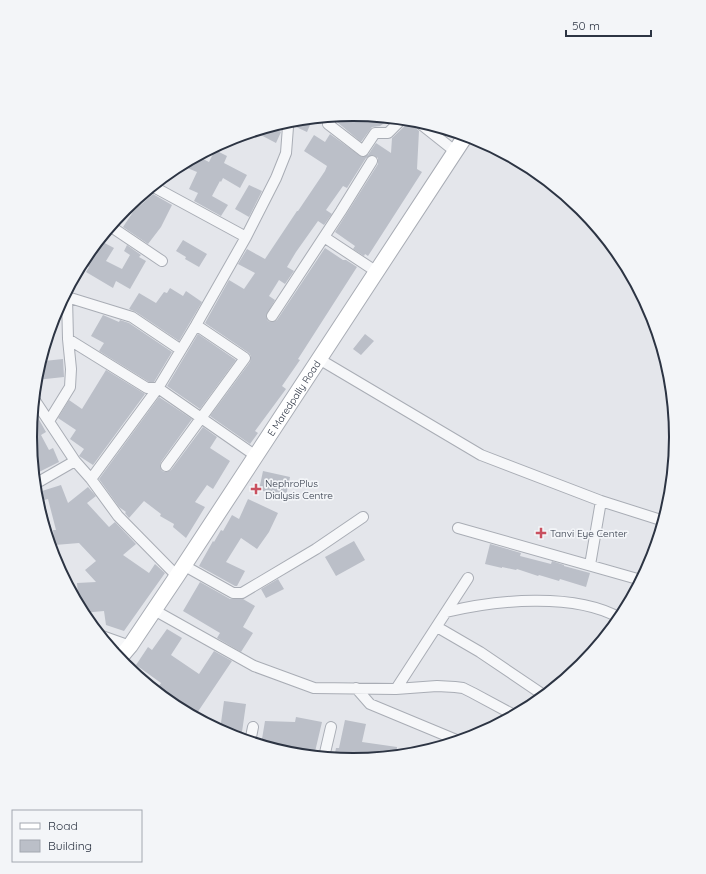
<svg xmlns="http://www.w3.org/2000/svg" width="706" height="874" viewBox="0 0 706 874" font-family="Quicksand,sans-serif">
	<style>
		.building { fill: #bbbfc8 }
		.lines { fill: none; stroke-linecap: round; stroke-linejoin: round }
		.minor-casing { stroke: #a9adb5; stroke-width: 12 }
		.secondary-casing { stroke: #a9adb5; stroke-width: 17 }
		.minor { stroke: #f6f7f9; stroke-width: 10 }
		.secondary { stroke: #fff; stroke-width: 15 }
		.poi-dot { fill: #c9505f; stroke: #f3f5f8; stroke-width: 1.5 }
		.labels { text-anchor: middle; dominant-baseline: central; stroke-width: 3.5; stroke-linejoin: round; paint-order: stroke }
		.street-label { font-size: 10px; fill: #2c3443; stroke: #f3f5f8 }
		.poi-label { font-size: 10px; fill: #2c3443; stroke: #f3f5f8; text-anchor: start }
		.rim { fill: none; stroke: #2c3443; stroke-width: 2 }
	</style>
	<rect width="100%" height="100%" fill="#e4e6eb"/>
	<!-- building -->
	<path class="building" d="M 353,114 L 378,116 L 392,118 L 380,126 L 372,127 L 361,142 L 337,122 L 339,115 Z
		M 313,118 L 307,132 L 294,126 L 293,123 L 289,120 Z
		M 408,119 L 411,120 L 413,126 L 419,131 L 417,169 L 422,172 L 368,256 L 365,254 L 364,256 L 353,249 L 355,246 L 335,232 L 378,164 L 378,158 L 373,155 L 366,158 L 347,188 L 343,186 L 326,210 L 332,214 L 324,225 L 318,221 L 296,252 L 287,267 L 294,271 L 285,284 L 279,280 L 269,296 L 275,300 L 266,316 L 268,321 L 272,322 L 277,320 L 325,248 L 343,260 L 346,260 L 357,267 L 298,359 L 300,360 L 282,386 L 286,389 L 255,431 L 258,433 L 250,444 L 210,416 L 250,362 L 251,356 L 249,353 L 205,323 L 229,280 L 244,289 L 255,273 L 238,264 L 247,249 L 265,259 L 297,211 L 298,211 L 325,171 L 327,166 L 304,151 L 314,135 L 325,142 L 330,134 L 362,157 L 368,155 L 376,143 L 391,153 L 392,138 L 407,124 Z
		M 270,126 L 281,132 L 276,143 L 253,131 Z
		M 215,150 L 227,156 L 224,163 L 247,175 L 240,188 L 223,178 L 221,182 L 220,181 L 212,196 L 228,205 L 221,216 L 194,201 L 198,193 L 189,189 L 197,172 L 185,167 L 188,161 L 197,156 L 209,162 Z
		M 249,185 L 262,191 L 249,217 L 235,209 Z
		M 153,194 L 172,205 L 161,227 L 148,244 L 123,227 L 133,212 Z
		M 99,240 L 114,248 L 106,261 L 122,269 L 130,255 L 124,251 L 127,245 L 141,255 L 139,257 L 146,261 L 130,289 L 116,281 L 113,288 L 86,272 L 89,267 L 82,263 L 91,250 L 92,251 Z
		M 183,240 L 207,254 L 199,267 L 185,259 L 186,257 L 176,251 Z
		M 170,288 L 183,296 L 186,291 L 202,302 L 179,341 L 136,312 L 129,309 L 139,293 L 156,303 L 164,292 L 167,293 Z
		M 103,315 L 119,322 L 120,320 L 129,323 L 172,352 L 154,382 L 149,382 L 99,351 L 104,343 L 91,336 Z
		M 198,334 L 236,360 L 200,409 L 167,386 Z
		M 365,334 L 374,341 L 361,355 L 353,349 Z
		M 63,359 L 64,377 L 36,380 L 37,370 L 45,369 L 44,361 Z
		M 106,370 L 145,394 L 93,465 L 79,456 L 84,449 L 70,439 L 76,430 L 58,418 L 69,400 L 82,409 Z
		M 159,397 L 192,419 L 161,462 L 160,466 L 162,471 L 166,472 L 171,470 L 203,427 L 217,437 L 210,448 L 230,461 L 213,489 L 207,485 L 195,502 L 205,507 L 186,538 L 173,527 L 174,524 L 160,516 L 161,514 L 144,501 L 129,518 L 125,513 L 126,512 L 119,507 L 99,479 Z
		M 33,409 L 46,432 L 41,435 L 49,450 L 53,448 L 59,462 L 39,472 L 32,458 L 30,437 Z
		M 263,471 L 290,477 L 286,496 L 259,490 Z
		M 61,485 L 68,503 L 88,487 L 96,496 L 87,503 L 109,527 L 115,522 L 136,544 L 123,555 L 149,573 L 155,564 L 165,573 L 124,631 L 106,625 L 104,611 L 82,613 L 79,607 L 77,583 L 96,582 L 85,570 L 96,561 L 79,543 L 55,545 L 53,530 L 56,530 L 48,499 L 44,500 L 42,491 Z
		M 248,499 L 278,513 L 269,532 L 257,549 L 241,538 L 226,562 L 245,571 L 237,586 L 235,586 L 199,566 L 213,541 L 214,542 L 221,530 L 223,531 L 232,515 L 239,519 Z
		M 354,541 L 365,560 L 336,576 L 325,557 Z
		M 490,544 L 521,553 L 520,556 L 551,564 L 552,561 L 564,565 L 564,566 L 590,573 L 586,587 L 560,579 L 559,581 L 539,575 L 538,576 L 517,569 L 516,570 L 502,567 L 502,568 L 485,564 Z
		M 278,579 L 284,589 L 266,598 L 261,589 Z
		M 200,582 L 230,599 L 243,599 L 255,606 L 243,627 L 253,633 L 241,652 L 217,638 L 220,633 L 183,611 Z
		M 167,629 L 182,638 L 171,655 L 199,674 L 214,651 L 232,661 L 195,716 L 174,702 L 173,705 L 156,691 L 161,683 L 136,665 L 148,647 L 152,650 Z
		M 224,701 L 246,704 L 241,739 L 229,735 L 220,730 Z
		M 296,717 L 322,722 L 314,756 L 290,754 L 261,745 L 265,721 L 295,722 Z
		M 345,720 L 366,724 L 362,742 L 397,747 L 396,756 L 353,760 L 334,758 L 336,748 L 339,748 Z"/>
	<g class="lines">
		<defs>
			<path id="minor" d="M 333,116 L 328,124 L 363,151 L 375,133 L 388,133 L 402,119
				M 417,121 L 456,152
				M 152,186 L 246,237
				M 114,221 L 151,187
				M 110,226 L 162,261
				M 324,237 L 377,272
				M 64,296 L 67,297 L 68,339
				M 67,297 L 132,317 L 181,350
				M 272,316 L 341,211 L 372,161
				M 319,359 L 481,455 L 601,501 L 664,521
				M 34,399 L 75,461
				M 49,421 L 70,387 L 71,369 L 68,339 L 147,388 L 158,388 L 91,479
				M 256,456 L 158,388 L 196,325 L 246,237 L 276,178 L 286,153 L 288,127 L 280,123
				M 166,466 L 245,358 L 196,325
				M 35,484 L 75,461 L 91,479 L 118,516 L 177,576
				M 35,490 L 45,529
				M 458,528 L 641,580
				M 183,565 L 233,593 L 242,593 L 316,549 L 363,517
				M 590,565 L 601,501
				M 154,610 L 254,666 L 314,688 L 396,689 L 437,686 L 455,687 L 463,688 L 473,693 L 514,715
				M 446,612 C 496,600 574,592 620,618
				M 437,627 L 480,652 L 545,696
				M 99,635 L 130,646
				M 356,688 L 370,704 L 459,741
				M 396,689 L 468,578
				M 250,742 L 253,727
				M 324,757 L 331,727"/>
			<g id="secondary">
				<path id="s1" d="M 119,659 L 130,646 L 177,576 L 466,135"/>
			</g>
		</defs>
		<!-- minor casing -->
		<use href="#minor" class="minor-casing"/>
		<!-- secondary casing -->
		<use href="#secondary" class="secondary-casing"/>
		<!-- minor -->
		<use href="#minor" class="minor"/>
		<!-- secondary -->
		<use href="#secondary" class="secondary"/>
	</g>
	<!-- markers -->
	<g class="poi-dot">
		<path d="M254 483h4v4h4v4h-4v4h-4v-4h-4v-4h4z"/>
		<path d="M539 527h4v4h4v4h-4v4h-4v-4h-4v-4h4z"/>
	</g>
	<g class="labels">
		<!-- street labels -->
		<g class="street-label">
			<text stroke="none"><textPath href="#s1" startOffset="314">E Maredpally Road</textPath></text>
		</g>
		<!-- poi labels -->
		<g class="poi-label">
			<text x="265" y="483">NephroPlus<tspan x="265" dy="12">Dialysis Centre</tspan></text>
			<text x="550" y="533">Tanvi Eye Center</text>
		</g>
	</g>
	<!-- crop -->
	<path d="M0 0H706V874H0ZM37 437a316 316 0 1 1 632 0a316 316 0 1 1-632 0Z" fill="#f3f5f8" fill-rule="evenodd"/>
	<path class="rim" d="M37 437a316 316 0 1 1 632 0a316 316 0 1 1-632 0Z"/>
	<!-- legend -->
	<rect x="12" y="810" width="130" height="52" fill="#f3f5f8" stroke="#a3a8b0"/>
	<rect x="20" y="823" width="20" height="6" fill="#ffffff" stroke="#a3a8b0"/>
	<text x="48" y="830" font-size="12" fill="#2c3443">Road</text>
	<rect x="20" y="840" width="20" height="12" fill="#bbbfc8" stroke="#a3a8b0"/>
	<text x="48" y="850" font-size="12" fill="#2c3443">Building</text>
	<!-- scale -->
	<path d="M566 30v6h85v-6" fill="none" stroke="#2c3443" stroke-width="2"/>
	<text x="572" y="30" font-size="12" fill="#2c3443" stroke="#f3f5f8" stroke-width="3" paint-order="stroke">50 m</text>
</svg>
